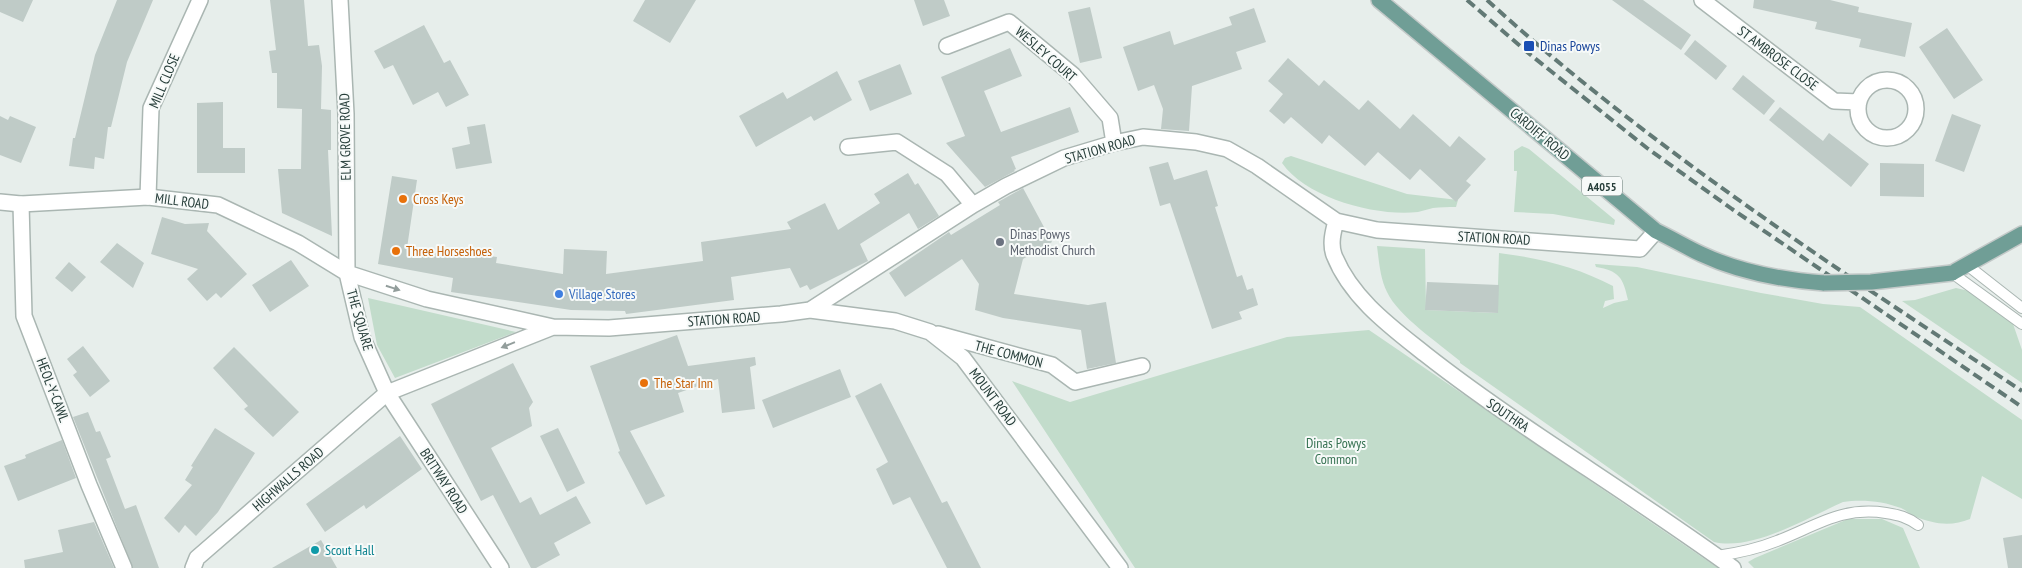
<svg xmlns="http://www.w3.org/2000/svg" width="2022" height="568" viewBox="0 0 2022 568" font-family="'PT Sans Narrow',sans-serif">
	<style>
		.green { fill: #c2dccb }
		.building { fill: #bfcbc7 }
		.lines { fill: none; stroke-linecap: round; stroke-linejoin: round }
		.service-casing { stroke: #aab6b2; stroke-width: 12 }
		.minor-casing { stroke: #aab6b2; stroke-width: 18 }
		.tertiary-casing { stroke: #aab6b2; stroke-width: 18 }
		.primary-casing { stroke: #c3c9c8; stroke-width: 18 }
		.service { stroke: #fff; stroke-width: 10 }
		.minor { stroke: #fff; stroke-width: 15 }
		.tertiary { stroke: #fff; stroke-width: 15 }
		.primary { stroke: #709e96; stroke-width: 15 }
		.rail { stroke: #627975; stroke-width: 4; stroke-dasharray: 10 5; stroke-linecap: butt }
		.primary-bridge-casing { stroke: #c3c9c8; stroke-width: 18; stroke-linecap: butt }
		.primary-bridge { stroke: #709e96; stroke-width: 15 }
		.oneway { fill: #939e9c }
		.transit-dot { fill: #1a4fb4; stroke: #f7faf9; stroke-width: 2 }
		.food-dot { fill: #e8710a; stroke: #f7faf9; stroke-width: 2 }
		.worship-dot { fill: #6b7280; stroke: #f7faf9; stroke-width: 2 }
		.shop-dot { fill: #3f7fe0; stroke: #f7faf9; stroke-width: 2 }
		.culture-dot { fill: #0f9aa8; stroke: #f7faf9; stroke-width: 2 }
		.labels { text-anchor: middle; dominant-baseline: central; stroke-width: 4; stroke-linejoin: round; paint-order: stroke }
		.shield { fill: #f7faf9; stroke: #657673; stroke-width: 1 }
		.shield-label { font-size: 12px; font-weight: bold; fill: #273e3a }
		.transit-label { font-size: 14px; fill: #164399; stroke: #f7faf9; text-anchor: start }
		.street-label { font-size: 14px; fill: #273e3a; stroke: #f7faf9 }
		.food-label { font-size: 14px; fill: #c56008; stroke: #f7faf9; text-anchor: start }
		.worship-label { font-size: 14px; fill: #5b616d; stroke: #f7faf9; text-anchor: start }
		.shop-label { font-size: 14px; fill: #366cbe; stroke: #f7faf9; text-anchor: start }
		.park-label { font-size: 14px; fill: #357151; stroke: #f7faf9 }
		.culture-label { font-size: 14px; fill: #0d838f; stroke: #f7faf9; text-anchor: start }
	</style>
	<rect width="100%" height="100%" fill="#e7eeeb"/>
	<!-- green -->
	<path class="green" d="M 1522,146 L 1529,149 L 1615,220 L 1614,225 L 1553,214 L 1514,212 L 1517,171 L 1514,171 L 1514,151 Z
		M 1291,156 L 1407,194 L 1458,200 L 1456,207 C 1448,207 1440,207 1433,208 C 1428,209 1423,211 1418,212 C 1377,217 1306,198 1282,163 L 1285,158 Z
		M 1377,246 L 1425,249 L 1426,310 L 1497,313 L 1499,253 C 1539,258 1577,267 1613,286 L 1614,299 L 1605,301 L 1603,308 L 1614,303 L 1628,300 C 1623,277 1619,271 1596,267 L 1595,264 L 1637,267 L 1761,293 L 1823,304 L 1860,307 L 2022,420 L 2022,499 L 1982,476 L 1970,519 C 1951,527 1933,524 1914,516 C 1909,514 1906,510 1901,508 C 1883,501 1861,499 1843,502 C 1807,518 1753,551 1714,542 L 1460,363 L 1460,361 C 1440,344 1398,316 1387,292 C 1380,278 1379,261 1377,246 Z
		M 1956,288 L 1969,291 L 2012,321 L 2022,350 L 2022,383 L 1902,301 L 1915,300 Z
		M 368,298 L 516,332 L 395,378 L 377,345 Z
		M 1369,330 L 1718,568 L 1135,568 L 1012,381 L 1070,402 L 1287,337 Z
		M 1848,519 L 1882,519 L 1903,528 L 1920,568 L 1754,568 L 1748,562 L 1755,558 Z"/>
	<!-- building -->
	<path class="building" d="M 0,0 L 33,0 L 23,22 L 0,12 Z
		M 117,0 L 153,0 L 127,62 L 111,127 L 108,127 L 104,159 L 95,157 L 94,169 L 69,166 L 73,138 L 75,138 L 95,55 Z
		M 270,0 L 304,0 L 308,46 L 319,45 L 322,66 L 321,109 L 331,110 L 331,150 L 328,150 L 332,236 L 282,213 L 278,169 L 301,169 L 302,109 L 277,108 L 277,73 L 272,73 L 269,51 L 276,50 Z
		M 645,0 L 696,0 L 670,43 L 633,21 Z
		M 914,0 L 944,0 L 950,16 L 923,26 Z
		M 1612,0 L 1643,0 L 1691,35 L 1681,50 Z
		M 1754,0 L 1830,0 L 1859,7 L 1858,12 L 1912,23 L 1905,57 L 1859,47 L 1861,39 L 1815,29 L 1817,22 L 1753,8 Z
		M 1090,7 L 1102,58 L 1080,63 L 1068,12 Z
		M 1254,8 L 1266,42 L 1236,52 L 1242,69 L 1192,86 L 1189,131 L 1161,129 L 1163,109 L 1154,85 L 1138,91 L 1123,47 L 1170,31 L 1174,45 L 1232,25 L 1229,17 Z
		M 424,25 L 444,63 L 450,60 L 469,95 L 446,107 L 438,92 L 413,105 L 393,65 L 384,69 L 374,51 Z
		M 1947,28 L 1983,80 L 1954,99 L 1919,47 Z
		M 1695,40 L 1727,66 L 1716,80 L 1684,54 Z
		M 1010,48 L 1022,76 L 984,91 L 1001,132 L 1070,107 L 1079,132 L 1011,157 L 1016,169 L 1014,170 L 1015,171 L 985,187 L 946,143 L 965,136 L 941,77 Z
		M 1288,58 L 1319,86 L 1324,80 L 1359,110 L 1368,100 L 1400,129 L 1413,114 L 1450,147 L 1459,136 L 1486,159 L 1466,181 L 1471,185 L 1456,202 L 1420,169 L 1410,180 L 1378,152 L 1365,166 L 1329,135 L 1322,144 L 1291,117 L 1284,124 L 1269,111 L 1283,94 L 1268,81 Z
		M 900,64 L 912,94 L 870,111 L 858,81 Z
		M 837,71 L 852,100 L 814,121 L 811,116 L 756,147 L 739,116 L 783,92 L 787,99 Z
		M 1743,75 L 1775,101 L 1764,115 L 1732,89 Z
		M 223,102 L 223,148 L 245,148 L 245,173 L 197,173 L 197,103 Z
		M 1780,107 L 1823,141 L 1829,133 L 1869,164 L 1851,187 L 1769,120 Z
		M 1952,114 L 1981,125 L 1964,172 L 1935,161 Z
		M 0,116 L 8,120 L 10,116 L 36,127 L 21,163 L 0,155 Z
		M 485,124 L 492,163 L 456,169 L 452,148 L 470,144 L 467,127 Z
		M 1168,162 L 1174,180 L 1207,170 L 1218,206 L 1215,207 L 1237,277 L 1242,275 L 1247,290 L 1253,288 L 1258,305 L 1239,312 L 1242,319 L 1212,329 L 1170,203 L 1160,206 L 1149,167 Z
		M 1880,163 L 1924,164 L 1924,197 L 1880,196 Z
		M 908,173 L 915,185 L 918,183 L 939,216 L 918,229 L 909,213 L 860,244 L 868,261 L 810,290 L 807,285 L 800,288 L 790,268 L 731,277 L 734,300 L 626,314 L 625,311 L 571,310 L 451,292 L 453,278 L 378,264 L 392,176 L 417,180 L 407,248 L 456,257 L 457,252 L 497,257 L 496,263 L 563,274 L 564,249 L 607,251 L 606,274 L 703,261 L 701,242 L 791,229 L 787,222 L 825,203 L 838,230 L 880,203 L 874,194 Z
		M 1023,188 L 1052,242 L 1023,259 L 1014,294 L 1088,305 L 1106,302 L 1116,363 L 1087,369 L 1081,330 L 1003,318 L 975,310 L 979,284 L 962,259 L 905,297 L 889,273 L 949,232 L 951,235 L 1000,205 L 998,202 Z
		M 162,217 L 185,224 L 209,223 L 207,231 L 247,274 L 221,298 L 216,293 L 207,301 L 187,279 L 198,269 L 151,254 Z
		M 117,243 L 144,263 L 133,288 L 100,262 Z
		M 291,260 L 309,286 L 270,312 L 252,285 Z
		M 69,262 L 86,277 L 72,292 L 55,278 Z
		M 1427,282 L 1499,285 L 1498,313 L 1425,310 Z
		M 677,335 L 688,366 L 755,357 L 756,365 L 750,367 L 755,409 L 722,413 L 718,379 L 678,393 L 684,412 L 630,431 L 665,496 L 646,505 L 618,452 L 620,451 L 590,366 Z
		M 83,346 L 110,381 L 90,397 L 73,375 L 77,372 L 67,359 Z
		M 234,347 L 299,412 L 273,437 L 244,409 L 248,406 L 213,368 Z
		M 513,363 L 533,402 L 529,408 L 532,426 L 491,448 L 520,503 L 531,497 L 540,515 L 576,496 L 591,523 L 554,543 L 560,555 L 536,568 L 531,568 L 493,495 L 481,501 L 431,404 Z
		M 840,369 L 851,397 L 773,428 L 762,400 Z
		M 881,383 L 942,503 L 947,501 L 981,568 L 947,568 L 910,497 L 893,505 L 876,469 L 888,462 L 855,396 Z
		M 88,412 L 96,432 L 100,431 L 111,457 L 106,459 L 125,509 L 136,505 L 159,568 L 133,568 L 73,417 Z
		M 215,428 L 255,453 L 218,512 L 196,536 L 185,525 L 179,533 L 164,518 L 192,485 L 185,480 L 193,467 L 191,466 Z
		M 558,428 L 585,483 L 567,492 L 540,436 Z
		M 400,436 L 422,469 L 366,509 L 364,505 L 325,532 L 306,504 Z
		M 62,440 L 76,478 L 18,501 L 4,466 L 26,458 L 25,455 Z
		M 94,522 L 114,568 L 25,568 L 24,560 L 63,552 L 58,530 Z
		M 2022,535 L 2022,568 L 2008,568 L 2003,538 Z
		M 321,540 L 337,568 L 272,568 Z"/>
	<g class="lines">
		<defs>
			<path id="service" d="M 1967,265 L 2022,308
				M 1952,273 L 2022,324
				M 1717,556 C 1738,553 1757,549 1777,541 C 1816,526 1842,506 1886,513 C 1899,515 1907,517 1918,525"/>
			<path id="minor" d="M 340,0 L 346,114 L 347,273 L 427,299 L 553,327 L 609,328 L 781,314 L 810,310 L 973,205 L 1006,186 L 1064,158 L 1114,143 L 1143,137 L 1196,142 L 1227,149 L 1257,166 L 1336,221 L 1377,230 L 1640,249 L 1656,231
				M 1702,0 L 1834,101 L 1859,102
				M 947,46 L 1009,22 L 1073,75 L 1110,118 L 1114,143
				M1858 109a29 29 0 1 1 58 0a29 29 0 1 1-58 0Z
				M 848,147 L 897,142 L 947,174 L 973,205
				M 148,197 L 151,108 L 200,0
				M 21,204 L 24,316 L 89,485 L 124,568
				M 1336,221 C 1333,232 1330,244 1334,255 C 1351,298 1391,327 1425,354 C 1463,384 1502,411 1542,438 C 1606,481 1671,523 1733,568
				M 810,310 L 895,321 L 930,332 L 963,358 L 1120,568
				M 938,334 L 1052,365 L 1075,382 L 1142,366
				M 193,568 L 197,558 L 387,393 L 553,327"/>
			<path id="tertiary" d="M 0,202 L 21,204 L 148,197 L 218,205 L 298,243 L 347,273 L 362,337 L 387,393 L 501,568"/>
			<path id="primary" d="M 1379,0 L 1656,231 C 1671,238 1686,247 1701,254 C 1739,272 1783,280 1824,283
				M 1952,273 L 2022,234"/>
		</defs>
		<!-- service casing -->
		<use href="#service" class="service-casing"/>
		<!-- minor casing -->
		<use href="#minor" class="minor-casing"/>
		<!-- tertiary casing -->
		<use href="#tertiary" class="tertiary-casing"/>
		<!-- primary casing -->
		<use href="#primary" class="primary-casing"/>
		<!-- service -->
		<use href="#service" class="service"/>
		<!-- minor -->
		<use href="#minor" class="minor"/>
		<!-- tertiary -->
		<use href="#tertiary" class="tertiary"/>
		<!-- primary -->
		<use href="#primary" class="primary"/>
		<!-- rail -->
		<path class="rail" d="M 1467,0 L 1527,52 L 1647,148 L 1732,209 L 2022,407
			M 1487,0 C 1651,149 1837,269 2022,391"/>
		<defs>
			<path id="primary-bridge" d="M 1824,283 L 1871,282 L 1952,273"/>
		</defs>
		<!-- primary-bridge casing -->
		<use href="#primary-bridge" class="primary-bridge-casing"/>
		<!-- primary-bridge -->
		<use href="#primary-bridge" class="primary-bridge"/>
	</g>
	<!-- one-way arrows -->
	<defs><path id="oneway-solid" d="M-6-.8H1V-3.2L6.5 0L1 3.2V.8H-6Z" transform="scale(1.25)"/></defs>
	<g class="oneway">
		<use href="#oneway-solid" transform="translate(393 288) rotate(18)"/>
		<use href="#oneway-solid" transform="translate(508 345) rotate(158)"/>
	</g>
	<!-- markers -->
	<rect class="transit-dot" x="1523" y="40" width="12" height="12" rx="2.5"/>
	<g class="food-dot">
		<circle cx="403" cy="199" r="5"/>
		<circle cx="396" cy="251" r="5"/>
		<circle cx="644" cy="383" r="5"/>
	</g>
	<circle class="worship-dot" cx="1000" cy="242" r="5"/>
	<circle class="shop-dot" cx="559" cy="294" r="5"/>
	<circle class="culture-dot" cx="315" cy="550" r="5"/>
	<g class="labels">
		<!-- shield labels -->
		<rect class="shield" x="1582" y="176.5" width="40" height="19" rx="4"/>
		<g class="shield-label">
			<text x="1602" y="186">A4055</text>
		</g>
		<!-- transit labels -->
		<g class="transit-label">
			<text x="1540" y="46">Dinas Powys</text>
		</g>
		<!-- street labels -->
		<g class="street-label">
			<text transform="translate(1046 54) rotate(41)">WESLEY COURT</text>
			<text transform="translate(1778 58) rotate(37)">ST AMBROSE CLOSE</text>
			<text transform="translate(164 81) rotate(-67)">MILL CLOSE</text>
			<text transform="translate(1540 134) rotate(40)">CARDIFF ROAD</text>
			<text transform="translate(345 137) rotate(-91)">ELM GROVE ROAD</text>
			<text transform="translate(1100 149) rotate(-16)">STATION ROAD</text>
			<text transform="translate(182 201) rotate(7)">MILL ROAD</text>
			<text transform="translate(1494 238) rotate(3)">STATION ROAD</text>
			<text transform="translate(724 319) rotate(-4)">STATION ROAD</text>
			<text transform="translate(360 320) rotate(74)">THE SQUARE</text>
			<text transform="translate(1009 354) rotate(15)">THE COMMON</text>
			<text transform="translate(53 390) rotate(69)">HEOL-Y-CAWL</text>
			<text transform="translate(993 397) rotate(53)">MOUNT ROAD</text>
			<text transform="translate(1508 415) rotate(34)">SOUTHRA</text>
			<text transform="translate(288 479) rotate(-41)">HIGHWALLS ROAD</text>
			<text transform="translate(444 481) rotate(57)">BRITWAY ROAD</text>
		</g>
		<!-- food labels -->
		<g class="food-label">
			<text x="413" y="199">Cross Keys</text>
			<text x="406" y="251">Three Horseshoes</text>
			<text x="654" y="383">The Star Inn</text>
		</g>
		<!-- worship labels -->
		<g class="worship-label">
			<text x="1010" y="234">Dinas Powys<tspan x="1010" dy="16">Methodist Church</tspan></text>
		</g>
		<!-- shop labels -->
		<g class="shop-label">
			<text x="569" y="294">Village Stores</text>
		</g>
		<!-- park labels -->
		<g class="park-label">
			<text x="1336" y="443">Dinas Powys<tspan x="1336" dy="16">Common</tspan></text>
		</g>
		<!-- culture labels -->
		<g class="culture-label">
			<text x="325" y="550">Scout Hall</text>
		</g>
	</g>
</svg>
